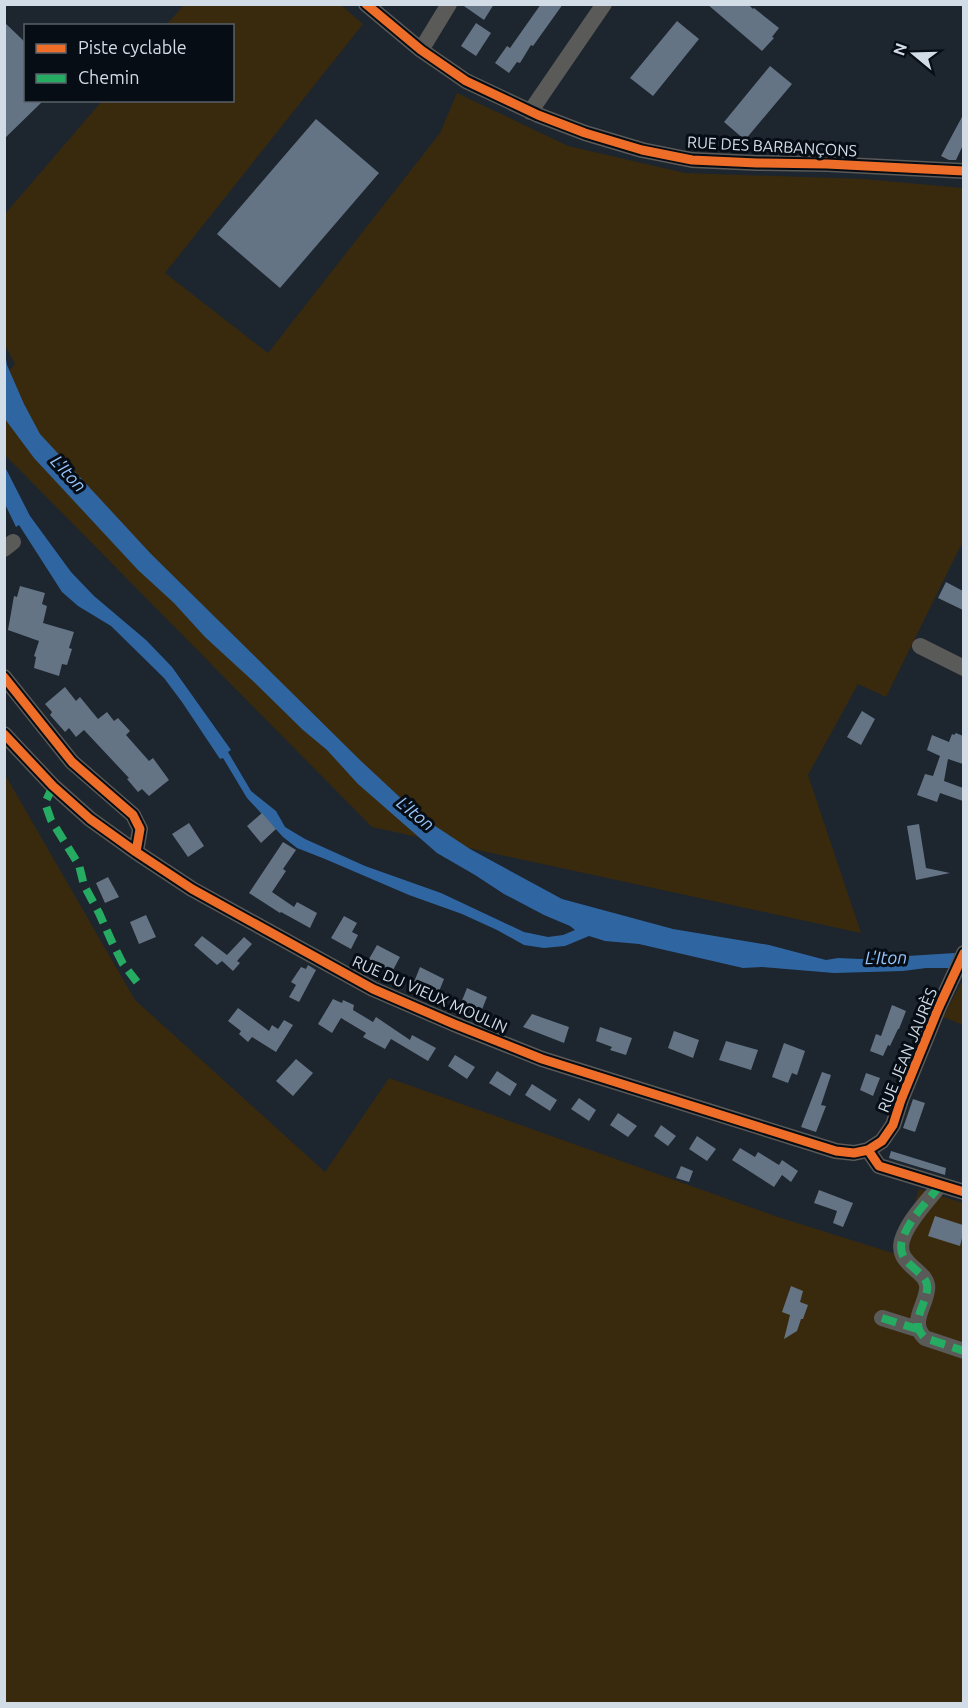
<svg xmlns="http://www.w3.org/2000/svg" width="968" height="1708" viewBox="0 0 968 1708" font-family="Ubuntu,sans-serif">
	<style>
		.green { fill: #392a0e }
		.water { fill: #2f66a2 }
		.building { fill: #647485 }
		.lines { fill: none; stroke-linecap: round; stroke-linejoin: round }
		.minor { stroke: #5a5a58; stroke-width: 16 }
		.quiet { stroke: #26ab63; stroke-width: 8; stroke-dasharray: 15 8; stroke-linecap: butt }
		.cycleway-casing { stroke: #070d14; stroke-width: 13 }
		.cycleway { stroke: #ee6e29; stroke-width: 9 }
		.labels { text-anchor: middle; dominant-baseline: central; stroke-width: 6; stroke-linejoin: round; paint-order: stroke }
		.street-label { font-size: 16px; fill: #d2dce7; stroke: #070d14 }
		.water-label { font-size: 18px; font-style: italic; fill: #98c5fb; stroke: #070d14 }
	</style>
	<rect width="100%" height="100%" fill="#1d252e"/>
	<!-- green -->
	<path class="green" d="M 184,5 L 341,5 L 363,24 L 165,273 L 268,353 L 440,133 L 457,93 L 568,146 L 685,173 L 864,179 L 963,188 L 963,541 L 886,697 L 858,684 L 808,775 L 861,933 L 372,827 L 5,455 L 5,375 L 15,364 L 5,345 L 5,214 L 102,101 L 232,100 L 232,26 L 166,25 Z
		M 4,773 L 135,1000 L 325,1172 L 389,1078 L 778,1217 L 899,1255 L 919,1189 L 963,1203 L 963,1703 L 5,1703 Z
		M 963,980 L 963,1025 L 943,1017 Z"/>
	<!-- water -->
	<path class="water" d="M 5,353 L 7,365 L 24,404 L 40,434 L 151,554 L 361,761 L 420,816 L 470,849 L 562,899 L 673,929 L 769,945 L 826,960 L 838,958 L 860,959 L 955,953 L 950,968 L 926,968 L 903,971 L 834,973 L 762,967 L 743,968 L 639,944 L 605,941 L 589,936 L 565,946 L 544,948 L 524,945 L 497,930 L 462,914 L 409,895 L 325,859 L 297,848 L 283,837 L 247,798 L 223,758 L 220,759 L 182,702 L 164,678 L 111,626 L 78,606 L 62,592 L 19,525 L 16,527 L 5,504 L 5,467 L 30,516 L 71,572 L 94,596 L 146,640 L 172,667 L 231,750 L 228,752 L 251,791 L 276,811 L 285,827 L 305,839 L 365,866 L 441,893 L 524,932 L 548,937 L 563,935 L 575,930 L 570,926 L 544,915 L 504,894 L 475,875 L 437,853 L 358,784 L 327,750 L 303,730 L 254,682 L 205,637 L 174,603 L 138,570 L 34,458 L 5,419 Z"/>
	<!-- building -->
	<path class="building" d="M 461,4 L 494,4 L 484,20 Z
		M 541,4 L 563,4 L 533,46 L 531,45 L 520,63 L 517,62 L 509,73 L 495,63 L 507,46 L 510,48 Z
		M 707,4 L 748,4 L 753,9 L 754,8 L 779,28 L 772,37 L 774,38 L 762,51 Z
		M 677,21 L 699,39 L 653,96 L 630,78 Z
		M 4,22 L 26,43 L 26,100 L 44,100 L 4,139 Z
		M 476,23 L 491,33 L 476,56 L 461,46 Z
		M 770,66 L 792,84 L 745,140 L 724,122 Z
		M 963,115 L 963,145 L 956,160 L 949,160 L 941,156 Z
		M 316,119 L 379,173 L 280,288 L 217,234 Z
		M 946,582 L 963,591 L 963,610 L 938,598 Z
		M 20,586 L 45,593 L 42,604 L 47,606 L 43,623 L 74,632 L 69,648 L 72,649 L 67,665 L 62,664 L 59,676 L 34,668 L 36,657 L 34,656 L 39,641 L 8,630 L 14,596 L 17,597 Z
		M 65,687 L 76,701 L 80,697 L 98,719 L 107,712 L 114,721 L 118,718 L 130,731 L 126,735 L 149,761 L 153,758 L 169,780 L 149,796 L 142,789 L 138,792 L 127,779 L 129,778 L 84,730 L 76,737 L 69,728 L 65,732 L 50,715 L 52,712 L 45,704 Z
		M 862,711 L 875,719 L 861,745 L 847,737 Z
		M 956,733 L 963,736 L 963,764 L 948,759 L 944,781 L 963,788 L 963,801 L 940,793 L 937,802 L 917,795 L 925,774 L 933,776 L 940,756 L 927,750 L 932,735 L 949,742 L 952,734 L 954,735 Z
		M 262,813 L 276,829 L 261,843 L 247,826 Z
		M 189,823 L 204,846 L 188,857 L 172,834 Z
		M 919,824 L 926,868 L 950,873 L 916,880 L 907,826 Z
		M 283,842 L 296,850 L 283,869 L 286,871 L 272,892 L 294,907 L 297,902 L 317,913 L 310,928 L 281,912 L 280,913 L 249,893 Z
		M 108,877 L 119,897 L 105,903 L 96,883 Z
		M 146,915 L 156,937 L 139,944 L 130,922 Z
		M 344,916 L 357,923 L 352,932 L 358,935 L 351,949 L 331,938 Z
		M 202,936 L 227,955 L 244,937 L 252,944 L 237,961 L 240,963 L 233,971 L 222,961 L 217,965 L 194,945 Z
		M 377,945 L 400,957 L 392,972 L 369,959 Z
		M 308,965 L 316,970 L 299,1002 L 289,997 L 296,985 L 291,982 L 301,967 L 306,969 Z
		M 420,967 L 444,979 L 438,994 L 414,982 Z
		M 467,988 L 487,997 L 481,1012 L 461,1003 Z
		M 333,999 L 342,1003 L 343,1000 L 354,1005 L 353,1010 L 373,1022 L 376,1017 L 410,1040 L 412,1035 L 436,1048 L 428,1061 L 391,1039 L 385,1049 L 363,1037 L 366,1033 L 341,1018 L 332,1033 L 318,1024 Z
		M 892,1005 L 906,1011 L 899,1029 L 898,1029 L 890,1046 L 888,1045 L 883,1056 L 870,1051 L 876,1034 L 881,1036 Z
		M 238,1008 L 269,1031 L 272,1025 L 278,1029 L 284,1020 L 293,1025 L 276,1052 L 252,1037 L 248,1042 L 239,1034 L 241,1031 L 228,1021 Z
		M 532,1014 L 569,1027 L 564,1043 L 523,1027 Z
		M 600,1027 L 632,1038 L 626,1055 L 610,1050 L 612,1047 L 596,1041 Z
		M 674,1031 L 699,1040 L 693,1058 L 668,1048 Z
		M 726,1041 L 758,1050 L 751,1070 L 719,1060 Z
		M 784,1043 L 805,1051 L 797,1075 L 792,1073 L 788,1083 L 772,1077 Z
		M 455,1055 L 475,1067 L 467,1079 L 448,1066 Z
		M 296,1059 L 313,1073 L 293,1096 L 276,1081 Z
		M 497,1071 L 517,1084 L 510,1096 L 489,1083 Z
		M 822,1072 L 831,1075 L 821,1105 L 826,1106 L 816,1132 L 801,1127 Z
		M 866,1073 L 880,1078 L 873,1096 L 860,1090 Z
		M 532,1084 L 557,1100 L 550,1111 L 525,1095 Z
		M 579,1098 L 596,1110 L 589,1121 L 571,1109 Z
		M 913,1099 L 925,1103 L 915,1132 L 903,1128 Z
		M 618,1113 L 637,1126 L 628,1137 L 610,1125 Z
		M 661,1125 L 676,1136 L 668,1146 L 654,1136 Z
		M 697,1136 L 716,1149 L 707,1161 L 689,1149 Z
		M 740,1148 L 755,1157 L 758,1152 L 779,1165 L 782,1160 L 798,1171 L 791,1182 L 782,1175 L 774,1187 L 732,1160 Z
		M 891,1151 L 946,1168 L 945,1175 L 889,1158 Z
		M 681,1166 L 693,1171 L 689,1182 L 676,1178 Z
		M 819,1190 L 853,1203 L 843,1227 L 833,1223 L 837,1211 L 814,1203 Z
		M 935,1216 L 963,1225 L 963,1234 L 960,1246 L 928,1236 Z
		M 791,1286 L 803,1291 L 800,1302 L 808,1305 L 803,1319 L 801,1319 L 797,1331 L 784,1339 L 790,1315 L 782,1312 Z"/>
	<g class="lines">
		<!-- minor -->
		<path class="minor" d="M 366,4 L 421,50 L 466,81 L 538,115 L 585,133 L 642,150 L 692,160 L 757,163 L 827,164 L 964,171
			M 421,50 L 449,4
			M 530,112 L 604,4
			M 4,549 L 13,542
			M 920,646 L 964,668
			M 4,677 L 72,762 L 133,815 L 140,829 L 136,852
			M 4,734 L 53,786 L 90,819 L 136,852 L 192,889 L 373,989 L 454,1024 L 542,1059 L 836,1151 L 854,1153 L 868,1150 L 882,1141 L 893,1125 L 901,1100 L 938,1009 L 964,953
			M 868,1150 L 879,1166 L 964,1192
			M 940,1185 C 928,1201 912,1216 904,1235 C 890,1266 931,1269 927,1290 C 925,1307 909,1323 925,1338 L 964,1351
			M 882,1318 L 917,1329"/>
		<!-- quiet -->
		<path class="quiet" d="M 53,786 L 45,803 L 51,820 L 79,865 L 84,885 L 99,913 L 112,942 L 123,964 L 137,982
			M 940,1185 C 928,1201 912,1216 904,1235 C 890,1266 931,1269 927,1290 C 925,1307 909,1323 925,1338 L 964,1351
			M 882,1318 L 917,1329"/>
		<defs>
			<path id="cycleway" d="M 366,4 L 421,50 L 466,81 L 538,115 L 585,133 L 642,150 L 692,160 L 757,163 L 827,164 L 964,171
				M 4,677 L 72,762 L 133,815 L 140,829 L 136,852
				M 4,734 L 53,786 L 90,819 L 136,852 L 192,889 L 373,989 L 454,1024 L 542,1059 L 836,1151 L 854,1153 L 868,1150 L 882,1141 L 893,1125 L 901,1100 L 938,1009 L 964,953
				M 868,1150 L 879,1166 L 964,1192"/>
		</defs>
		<!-- cycleway casing -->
		<use href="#cycleway" class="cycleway-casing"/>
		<!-- cycleway -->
		<use href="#cycleway" class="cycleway"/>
	</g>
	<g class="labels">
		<!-- street labels -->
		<g class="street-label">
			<text transform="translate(772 146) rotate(3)">RUE DES BARBANÇONS</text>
			<text transform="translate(430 994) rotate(24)">RUE DU VIEUX MOULIN</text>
			<text transform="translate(907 1050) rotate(-68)">RUE JEAN JAURÈS</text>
		</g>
		<!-- water labels -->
		<g class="water-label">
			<text transform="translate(69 473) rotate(47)">L'Iton</text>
			<text transform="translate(416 813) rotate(39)">L'Iton</text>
			<text transform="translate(886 957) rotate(-1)">L'Iton</text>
		</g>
	</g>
	<!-- border -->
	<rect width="968" height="1708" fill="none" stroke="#d2dce7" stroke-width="12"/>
	<!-- legend -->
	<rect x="24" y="24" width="210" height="78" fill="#070d14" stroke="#586068" stroke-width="1.5"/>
	<rect x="36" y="44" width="30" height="9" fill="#ee6e29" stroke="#586068" stroke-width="1.5"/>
	<text x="78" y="54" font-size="18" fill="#d2dce7">Piste cyclable</text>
	<rect x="36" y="74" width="30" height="9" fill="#26ab63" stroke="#586068" stroke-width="1.5"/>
	<text x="78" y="84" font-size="18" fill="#d2dce7">Chemin</text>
	<!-- north arrow -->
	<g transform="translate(914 54) rotate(289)" stroke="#070d14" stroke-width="4.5" paint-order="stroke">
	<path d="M0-4.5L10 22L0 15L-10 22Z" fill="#d2dce7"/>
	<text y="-9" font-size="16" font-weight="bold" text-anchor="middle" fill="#d2dce7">N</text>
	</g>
</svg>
